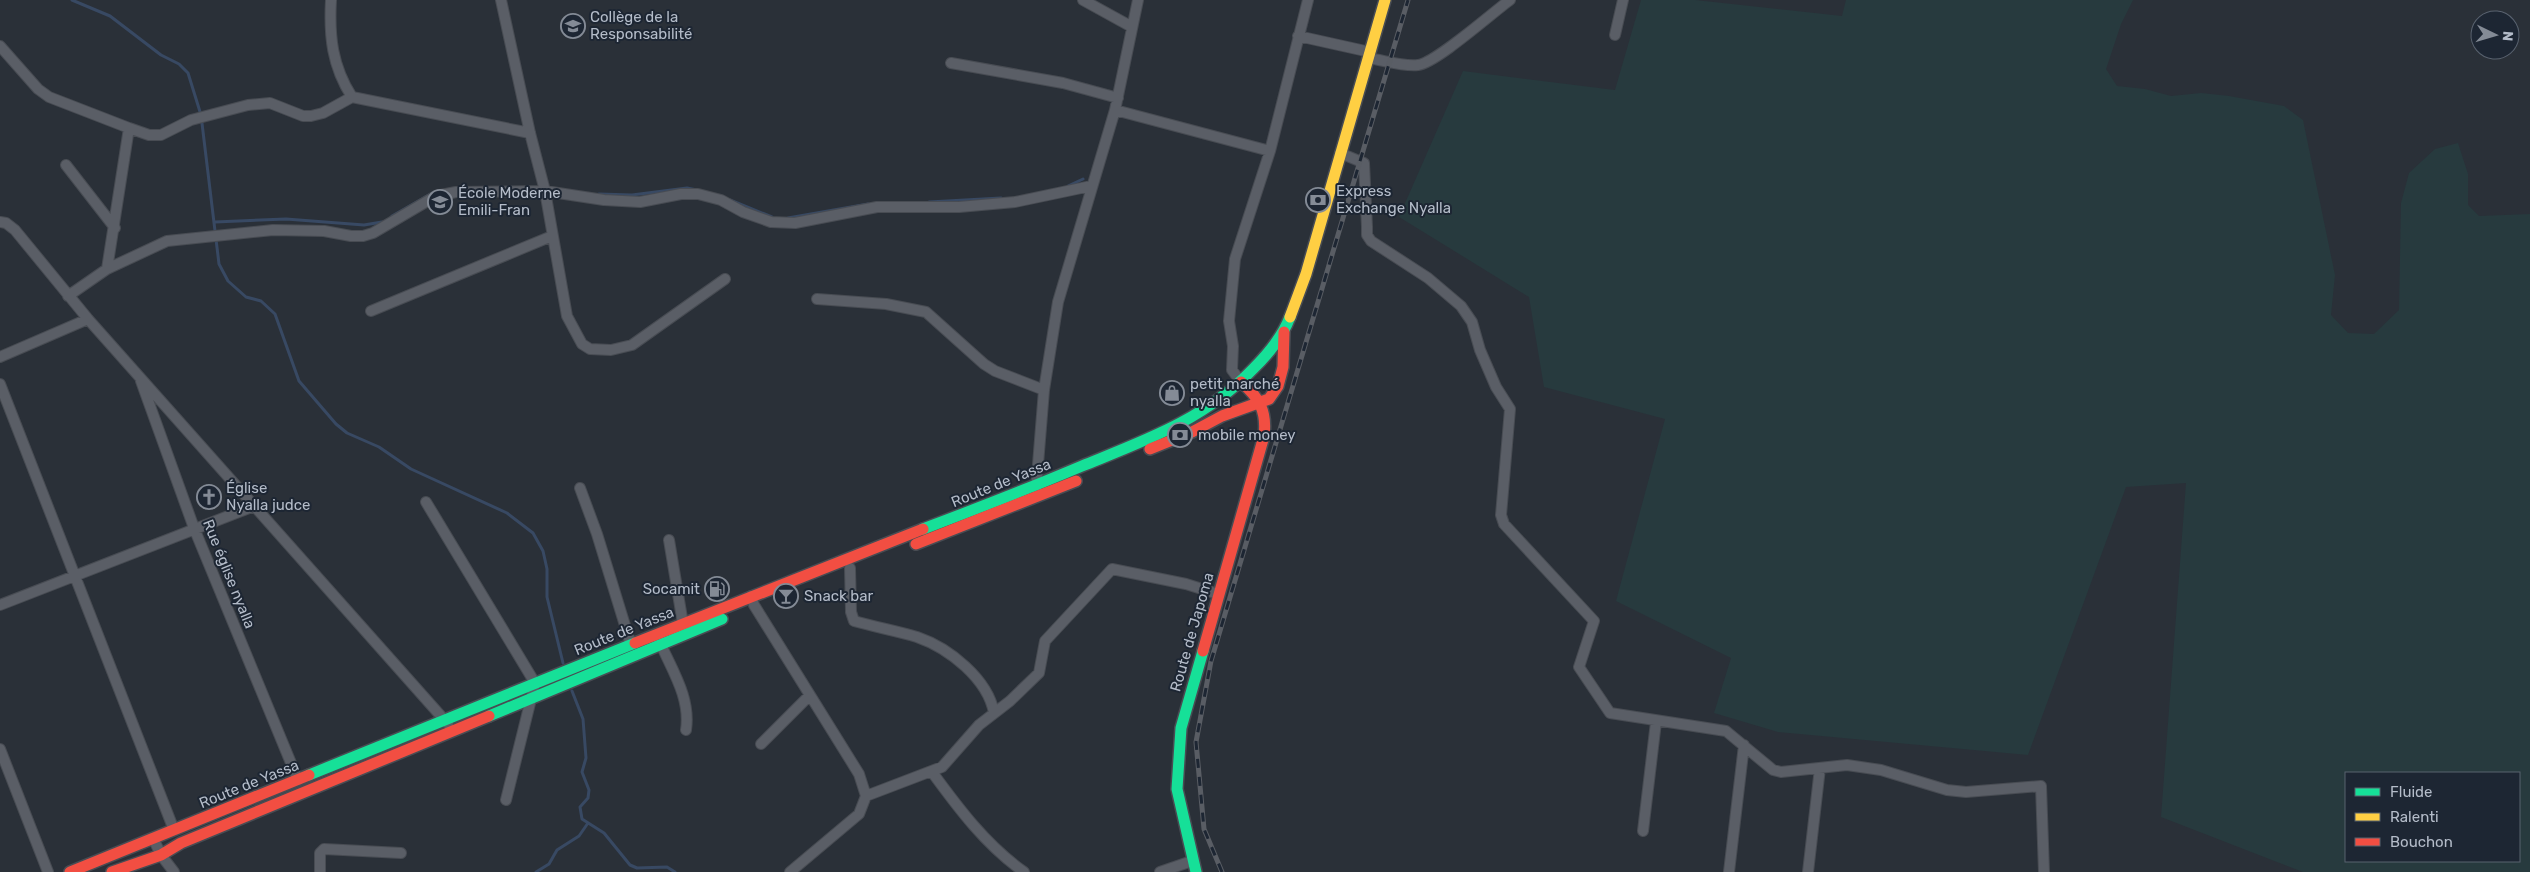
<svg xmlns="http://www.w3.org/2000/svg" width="2530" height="872" viewBox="0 0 2530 872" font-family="Rubik,sans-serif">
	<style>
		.green { fill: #273a3e; fill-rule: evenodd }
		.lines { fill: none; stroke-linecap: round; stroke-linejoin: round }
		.stream { stroke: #384963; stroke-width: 3 }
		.street-casing { stroke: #484c53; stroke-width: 12 }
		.fast-casing { stroke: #484c53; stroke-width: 14 }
		.slow-casing { stroke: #484c53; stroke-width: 14 }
		.jam-casing { stroke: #484c53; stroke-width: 14 }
		.street { stroke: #5a5e66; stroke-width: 10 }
		.fast { stroke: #16e098; stroke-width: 11 }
		.slow { stroke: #ffcf43; stroke-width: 11 }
		.jam { stroke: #f24e42; stroke-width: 11 }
		.rail-casing { stroke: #595d64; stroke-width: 5 }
		.rail { stroke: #1d2633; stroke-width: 3; stroke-dasharray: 9; stroke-linecap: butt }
		.labels { text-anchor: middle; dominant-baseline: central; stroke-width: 4; stroke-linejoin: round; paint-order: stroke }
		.poi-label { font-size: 15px; fill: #b4bcc9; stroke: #1d2633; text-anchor: start }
		.street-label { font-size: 15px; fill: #b4bcc9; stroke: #1d2633 }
	</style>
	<rect width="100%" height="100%" fill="#2a3038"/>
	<!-- green -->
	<path class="green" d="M 1641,0 L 1695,0 L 1842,16 L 1846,0 L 2133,0 L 2121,24 L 2106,69 L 2117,86 L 2145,89 L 2171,96 L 2201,93 L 2229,96 L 2284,106 L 2303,120 L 2335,275 L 2331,315 L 2348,333 L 2374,334 L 2399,310 L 2401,203 L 2409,173 L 2435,149 L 2458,143 L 2468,174 L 2468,205 L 2479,216 L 2530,214 L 2530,872 L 2303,872 L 2161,817 L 2186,483 L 2126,487 L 2028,755 L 1778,732 L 1714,713 L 1731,658 L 1616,601 L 1665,419 L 1544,387 L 1529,297 L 1399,217 L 1463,71 L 1615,90 ZM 2346,773 L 2519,773 L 2519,861 L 2346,861 Z"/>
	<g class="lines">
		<!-- stream -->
		<path class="stream" d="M 72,0 L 110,16 L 161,55 L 179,64 L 188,73 L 201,115 L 219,264 L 228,281 L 246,297 L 261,301 L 275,314 L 299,381 L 336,424 L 347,433 L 379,447 L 411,469 L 507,513 L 533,533 L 543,551 L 547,569 L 547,597 L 563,663
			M 1068,186 L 1083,179
			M 599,194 L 632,195 L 687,188 L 697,190
			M 730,200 L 772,217
			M 929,202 L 1001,198
			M 392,216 L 434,192
			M 788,218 L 868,204
			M 215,222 L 286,219 L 364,225 L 382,222
			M 572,691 L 583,719 L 586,758 L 582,772 L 589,790 L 588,798 L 580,807 L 582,819 L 604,833 L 630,865 L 637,868 L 667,867 L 675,872
			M 536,872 L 549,864 L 557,850 L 579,836 L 588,823"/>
		<defs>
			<path id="street" d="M 331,0 C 329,36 332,66 352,97 L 530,133
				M 501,0 L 530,133 L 545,191 L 567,316 L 582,344 L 590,349 L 611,350 L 632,345 L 725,279
				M 1083,0 L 1132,27
				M 1615,35 L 1623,0
				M 1298,36 L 1370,52
				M 0,46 L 38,89 L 49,97 L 129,128 L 107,269
				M 1368,58 C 1383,60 1403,67 1418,65 C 1436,63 1492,13 1510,0
				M 951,63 L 1063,83 L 1118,98
				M 1115,110 L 1270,151
				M 129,128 L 149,135 L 161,135 L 191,120 L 248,105 L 270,103 L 303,116 L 311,116 L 323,113 L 352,97
				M 1340,153 L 1364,163 L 1367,227 L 1367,235 L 1371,241 L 1428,278 L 1461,306 L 1472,322 L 1480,350 L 1496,387 L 1510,409 L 1501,515 L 1504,524 L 1594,621 L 1579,667 L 1610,713 L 1726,731 L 1773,770 L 1781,772 L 1847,765 L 1881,770 L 1947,790 L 1966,792 L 2041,786 L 2044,872
				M 66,165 L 115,228
				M 0,222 L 6,223 L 15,230 L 88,319 L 448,724
				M 68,296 L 107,269 L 167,241 L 273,230 L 324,231 L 351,236 L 363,236 L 373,233 L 436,196 L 456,192 L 545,191 L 604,200 L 640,202 L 681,194 L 698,194 L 721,200 L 743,212 L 771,222 L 795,223 L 877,207 L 959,207 L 1015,202 L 1091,186
				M 817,299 L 886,304 L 926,312 L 984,364 L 995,371 L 1044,390
				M 371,311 L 552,236
				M 0,357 L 88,319
				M 141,381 L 194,528 L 298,780
				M 1241,382 L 1232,370 L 1233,346 L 1229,321 L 1235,259 L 1270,151 L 1308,0
				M 0,384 L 174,830
				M 580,488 L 597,534 L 631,645
				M 1036,489 L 1044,390 L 1058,302 L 1115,110 L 1138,0
				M 426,502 L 535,683 L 506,800
				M 669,540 L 683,624
				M 850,568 L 851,612 L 854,621 C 875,627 897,631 917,637 C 949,648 988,679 994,713
				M 751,596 L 754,605 L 859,774 L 866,796 L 859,814 L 790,872
				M 0,605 L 254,506
				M 659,640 C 671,669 691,697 686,730
				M 761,744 L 810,695
				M 0,749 L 48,872
				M 932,772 C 959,809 986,845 1024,872
				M 866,796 L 942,767 L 979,725 L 1010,701 L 1039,673 L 1045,641 L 1112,569 L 1186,584 L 1218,594
				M 1643,831 L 1656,722
				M 153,838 L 161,855 L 174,872
				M 320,872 L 320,853 L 324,849 L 401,853
				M 1160,872 L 1192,861
				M 1729,872 L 1744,745
				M 1808,872 L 1820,768"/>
			<path id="fast" d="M 923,529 C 976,509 1030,488 1082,466 C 1146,440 1204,420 1253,369 C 1268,354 1282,338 1290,317
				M 489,716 L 722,619
				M 309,775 L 635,643
				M 1196,872 L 1177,789 L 1181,728 L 1203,651"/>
			<path id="slow" d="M 1290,317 L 1306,274 L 1385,0"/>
			<path id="jam" d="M 1150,449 L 1192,432 L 1222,416 L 1269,399 L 1278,386 L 1283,367 L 1284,332
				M 916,544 L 1076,481
				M 635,643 L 923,529
				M 1203,651 L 1264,436 C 1267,412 1260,398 1241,382
				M 70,872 L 309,775
				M 112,872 L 161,855 L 181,843 L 489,716"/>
		</defs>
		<!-- street casing -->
		<use href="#street" class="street-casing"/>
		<!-- fast casing -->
		<use href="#fast" class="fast-casing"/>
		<!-- slow casing -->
		<use href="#slow" class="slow-casing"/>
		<!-- jam casing -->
		<use href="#jam" class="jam-casing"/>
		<!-- street -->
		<use href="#street" class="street"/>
		<!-- fast -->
		<use href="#fast" class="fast"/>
		<!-- slow -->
		<use href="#slow" class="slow"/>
		<!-- jam -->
		<use href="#jam" class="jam"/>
		<defs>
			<path id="rail" d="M 1222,872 L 1204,829 L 1196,742 L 1211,661 L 1408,0"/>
		</defs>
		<!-- rail casing -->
		<use href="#rail" class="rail-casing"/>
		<!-- rail -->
		<use href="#rail" class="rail"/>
	</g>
	<!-- icons -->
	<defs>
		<symbol id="school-ring" viewBox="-11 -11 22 22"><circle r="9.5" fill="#1d2633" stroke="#848b96" stroke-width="1.5"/><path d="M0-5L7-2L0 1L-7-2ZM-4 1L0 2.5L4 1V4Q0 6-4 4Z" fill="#848b96"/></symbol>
		<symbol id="bank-ring" viewBox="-11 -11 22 22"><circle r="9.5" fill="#1d2633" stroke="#848b96" stroke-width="1.5"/><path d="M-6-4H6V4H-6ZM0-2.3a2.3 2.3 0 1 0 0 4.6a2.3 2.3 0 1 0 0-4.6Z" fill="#848b96"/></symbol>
		<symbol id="shop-ring" viewBox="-11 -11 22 22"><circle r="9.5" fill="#1d2633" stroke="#848b96" stroke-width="1.5"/><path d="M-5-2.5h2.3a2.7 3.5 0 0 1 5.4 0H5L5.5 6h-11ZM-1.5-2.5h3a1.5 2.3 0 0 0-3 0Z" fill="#848b96"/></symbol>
		<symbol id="church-ring" viewBox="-11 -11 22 22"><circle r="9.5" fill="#1d2633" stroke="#848b96" stroke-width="1.5"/><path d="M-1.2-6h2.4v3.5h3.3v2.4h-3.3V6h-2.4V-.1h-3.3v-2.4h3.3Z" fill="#848b96"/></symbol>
		<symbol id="fuel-ring" viewBox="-11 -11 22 22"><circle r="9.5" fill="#1d2633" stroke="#848b96" stroke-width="1.5"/><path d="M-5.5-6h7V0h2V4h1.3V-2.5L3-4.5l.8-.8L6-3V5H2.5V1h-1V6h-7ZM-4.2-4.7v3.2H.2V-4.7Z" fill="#848b96"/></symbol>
		<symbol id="bar-ring" viewBox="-11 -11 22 22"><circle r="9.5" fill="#1d2633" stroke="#848b96" stroke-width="1.5"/><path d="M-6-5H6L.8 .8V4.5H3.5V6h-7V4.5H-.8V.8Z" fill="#848b96"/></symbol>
	</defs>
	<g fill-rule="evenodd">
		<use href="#school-ring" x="559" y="12" width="28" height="28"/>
		<use href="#bank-ring" x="1304" y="186" width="28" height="28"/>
		<use href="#school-ring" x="426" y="188" width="28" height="28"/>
		<use href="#shop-ring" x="1158" y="379" width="28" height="28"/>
		<use href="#bank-ring" x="1166" y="421" width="28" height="28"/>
		<use href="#church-ring" x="195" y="483" width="28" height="28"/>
		<use href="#fuel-ring" x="703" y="575" width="28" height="28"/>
		<use href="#bar-ring" x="772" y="582" width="28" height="28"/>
	</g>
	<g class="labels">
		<!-- poi labels -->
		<g class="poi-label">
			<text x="590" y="17">Collège de la<tspan x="590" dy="17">Responsabilité</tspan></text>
			<text x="1336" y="191">Express<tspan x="1336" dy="17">Exchange Nyalla</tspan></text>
			<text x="458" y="193">École Moderne<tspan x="458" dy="17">Emili-Fran</tspan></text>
			<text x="1190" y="384">petit marché<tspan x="1190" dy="17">nyalla</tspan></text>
			<text x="1198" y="435">mobile money</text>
			<text x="226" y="488">Église<tspan x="226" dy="17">Nyalla judce</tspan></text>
			<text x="700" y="589" text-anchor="end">Socamit</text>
			<text x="804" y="596">Snack bar</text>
		</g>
		<!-- street labels -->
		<g class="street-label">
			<text transform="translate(1001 483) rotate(-22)">Route de Yassa</text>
			<text transform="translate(229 574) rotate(68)">Rue église nyalla</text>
			<text transform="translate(624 631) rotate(-22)">Route de Yassa</text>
			<text transform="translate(1192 632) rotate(-74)">Route de Japoma</text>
			<text transform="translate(249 784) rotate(-22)">Route de Yassa</text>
		</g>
	</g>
	<!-- legend -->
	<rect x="2345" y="772" width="175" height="90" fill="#1d2633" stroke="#59626f"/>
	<rect x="2355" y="788" width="25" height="8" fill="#16e098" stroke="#59626f"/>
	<text x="2390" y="797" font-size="15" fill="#b4bcc9">Fluide</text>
	<rect x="2355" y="813" width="25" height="8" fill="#ffcf43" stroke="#59626f"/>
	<text x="2390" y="822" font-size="15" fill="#b4bcc9">Ralenti</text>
	<rect x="2355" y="838" width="25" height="8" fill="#f24e42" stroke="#59626f"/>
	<text x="2390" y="847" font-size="15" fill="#b4bcc9">Bouchon</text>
	<!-- north arrow -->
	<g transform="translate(2495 35) rotate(95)"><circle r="24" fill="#1d2633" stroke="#59626f"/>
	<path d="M0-4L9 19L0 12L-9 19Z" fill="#848b96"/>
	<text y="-8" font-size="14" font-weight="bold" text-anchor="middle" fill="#b4bcc9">N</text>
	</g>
</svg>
